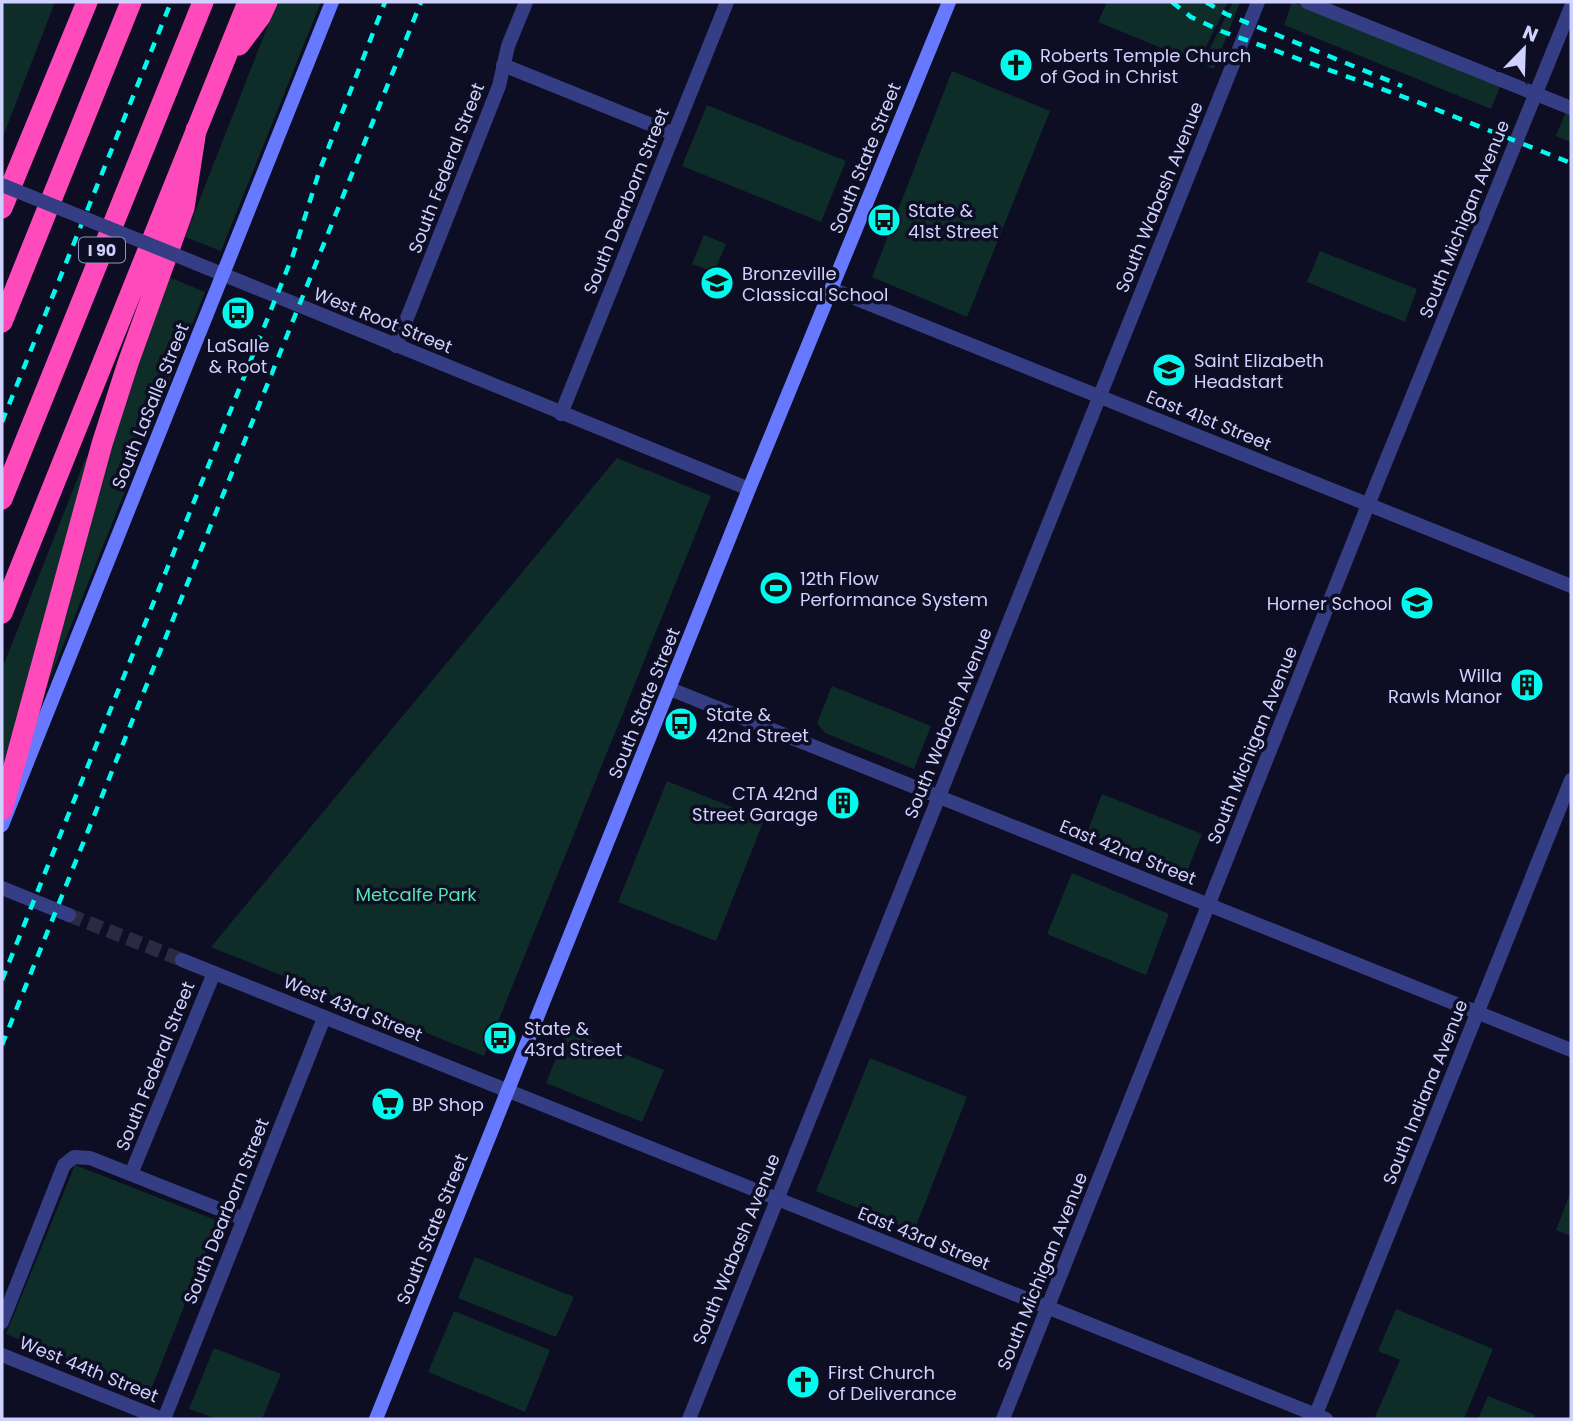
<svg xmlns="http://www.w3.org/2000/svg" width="1573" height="1421" viewBox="0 0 1573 1421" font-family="Poppins,sans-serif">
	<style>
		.green { fill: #0f2d28 }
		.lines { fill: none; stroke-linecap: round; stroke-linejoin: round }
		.tertiary-tunnel { stroke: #2a2a44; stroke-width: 14; stroke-dasharray: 14 7; stroke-linecap: butt }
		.minor { stroke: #353e84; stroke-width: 14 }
		.tertiary { stroke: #353e84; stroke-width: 14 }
		.secondary { stroke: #6679ff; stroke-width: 14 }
		.motorway { stroke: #ff4abc; stroke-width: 21 }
		.rail { stroke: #00faed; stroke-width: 4.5; stroke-dasharray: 10 9; stroke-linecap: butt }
		.tertiary-bridge { stroke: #353e84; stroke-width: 14 }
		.labels { text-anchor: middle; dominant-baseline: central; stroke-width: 7; stroke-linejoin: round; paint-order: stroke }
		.shield { fill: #0d0d23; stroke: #9596bd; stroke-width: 2 }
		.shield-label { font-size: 16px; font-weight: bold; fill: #cfd1ff }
		.poi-label { font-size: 18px; fill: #cfd1ff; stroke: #0d0d23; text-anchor: start }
		.street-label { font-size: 18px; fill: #cfd1ff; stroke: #0d0d23 }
		.park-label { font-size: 18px; fill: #55e5ab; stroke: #0d0d23 }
	</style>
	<rect width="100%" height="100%" fill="#0d0d23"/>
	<!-- green -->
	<path class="green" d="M 4,2 L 55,2 L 2,139 L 2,7 Z
		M 277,2 L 321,2 L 221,251 L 185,237 Z
		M 1107,2 L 1228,2 L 1198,63 L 1098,22 Z
		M 1233,2 L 1240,2 L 1214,69 L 1202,64 Z
		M 1292,2 L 1501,84 L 1491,109 L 1284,25 Z
		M 952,71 L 1050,111 L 967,317 L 872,277 Z
		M 707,105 L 846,161 L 821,222 L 682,166 Z
		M 1566,111 L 1571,113 L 1571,142 L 1556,136 Z
		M 704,235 L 726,244 L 714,272 L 692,264 Z
		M 1320,251 L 1417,289 L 1405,322 L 1307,282 Z
		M 169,277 L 205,292 L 38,708 L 123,406 Z
		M 86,457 L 90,458 L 2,769 L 2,669 Z
		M 617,458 L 711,496 L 484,1056 L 211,947 Z
		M 832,686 L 931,726 L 914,769 L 825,733 L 817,723 Z
		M 667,781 L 764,820 L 716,941 L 618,902 Z
		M 1102,794 L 1202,834 L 1186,874 L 1087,833 Z
		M 1072,873 L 1169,914 L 1146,975 L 1047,934 Z
		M 567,1031 L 664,1070 L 642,1122 L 546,1083 Z
		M 870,1058 L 967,1097 L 914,1231 L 816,1191 Z
		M 75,1165 L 218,1221 L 150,1392 L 6,1334 Z
		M 1571,1191 L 1571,1236 L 1556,1230 Z
		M 475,1257 L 574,1297 L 556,1337 L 458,1298 Z
		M 1396,1309 L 1493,1349 L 1464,1419 L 1382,1419 L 1375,1417 L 1400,1360 L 1378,1351 Z
		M 454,1311 L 550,1350 L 525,1412 L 428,1372 Z
		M 214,1348 L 281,1374 L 262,1419 L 217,1419 L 189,1409 Z
		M 1488,1396 L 1535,1415 L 1533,1419 L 1478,1419 Z"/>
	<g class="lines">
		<!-- tertiary-tunnel -->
		<path class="tertiary-tunnel" d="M 69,915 L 182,960"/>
		<!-- minor -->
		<path class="minor" d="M 1307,2 L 1571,108
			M 503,65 L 674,134
			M 832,289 L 1571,586
			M 396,346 L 499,86 L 508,46 L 526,2
			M 561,414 L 727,2
			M 670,689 L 1571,1050
			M 131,1174 L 214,973
			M 2,1322 L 64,1165 L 74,1157 L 90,1158 L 244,1219
			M 2,1355 L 162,1419
			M 164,1419 L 324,1018
			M 689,1419 L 1258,2"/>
		<!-- tertiary -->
		<path class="tertiary" d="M 178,256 L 749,489
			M 2,888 L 69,915
			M 182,960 L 1326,1419
			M 1003,1419 L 1368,505 L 1571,7
			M 1314,1419 L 1571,780"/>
		<!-- secondary -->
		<path class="secondary" d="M 2,825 L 332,2
			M 376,1419 L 749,489 L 949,2"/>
		<!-- motorway -->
		<path class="motorway" d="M 239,45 L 260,17 L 267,2
			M 2,208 L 87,2
			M 2,322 L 131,2
			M 2,499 L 203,2
			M 2,613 L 248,2
			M 2,810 L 102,444 L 128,363 L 184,208 L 196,130"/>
		<!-- rail -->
		<path class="rail" d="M 1172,2 L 1191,17 L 1221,31 L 1415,101 L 1571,163
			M 1206,2 L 1226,14 L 1402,86
			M 2,422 L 171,2
			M 2,980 L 293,255 L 319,172 L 385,2
			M 2,1045 L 421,2"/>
		<!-- tertiary-bridge -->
		<path class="tertiary-bridge" d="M 2,185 L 178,256"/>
	</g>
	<!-- icons -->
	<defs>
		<symbol id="church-disc" viewBox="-11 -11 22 22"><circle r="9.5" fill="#00faed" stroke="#0d0d23"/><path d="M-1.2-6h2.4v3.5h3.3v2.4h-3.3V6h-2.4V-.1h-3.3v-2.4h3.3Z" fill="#111"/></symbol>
		<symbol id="bus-disc" viewBox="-11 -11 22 22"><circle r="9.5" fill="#00faed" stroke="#0d0d23"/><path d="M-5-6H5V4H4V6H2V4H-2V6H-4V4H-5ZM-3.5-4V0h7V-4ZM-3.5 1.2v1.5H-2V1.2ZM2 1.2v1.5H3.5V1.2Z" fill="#111"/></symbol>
		<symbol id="school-disc" viewBox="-11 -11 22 22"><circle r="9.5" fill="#00faed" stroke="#0d0d23"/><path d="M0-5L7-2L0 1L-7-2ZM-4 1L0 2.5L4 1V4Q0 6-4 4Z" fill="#111"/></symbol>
		<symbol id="stadium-disc" viewBox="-11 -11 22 22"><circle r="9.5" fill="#00faed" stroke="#0d0d23"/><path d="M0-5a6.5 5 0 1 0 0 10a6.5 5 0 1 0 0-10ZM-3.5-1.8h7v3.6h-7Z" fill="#111"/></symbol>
		<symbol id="building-disc" viewBox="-11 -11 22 22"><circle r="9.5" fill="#00faed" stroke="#0d0d23"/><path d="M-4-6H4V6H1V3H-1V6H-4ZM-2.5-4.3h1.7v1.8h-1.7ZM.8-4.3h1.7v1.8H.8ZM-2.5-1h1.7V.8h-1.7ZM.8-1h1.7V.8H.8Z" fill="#111"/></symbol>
		<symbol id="supermarket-disc" viewBox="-11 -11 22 22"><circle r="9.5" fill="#00faed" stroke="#0d0d23"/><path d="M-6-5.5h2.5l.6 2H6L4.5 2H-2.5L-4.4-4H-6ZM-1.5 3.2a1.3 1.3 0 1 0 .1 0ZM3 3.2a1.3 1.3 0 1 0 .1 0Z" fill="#111"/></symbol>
	</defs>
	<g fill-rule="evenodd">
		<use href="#church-disc" x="997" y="46" width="38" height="38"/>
		<use href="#bus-disc" x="865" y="201" width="38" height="38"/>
		<use href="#school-disc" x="698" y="264" width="38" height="38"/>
		<use href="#bus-disc" x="219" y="294" width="38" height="38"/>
		<use href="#school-disc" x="1150" y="351" width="38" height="38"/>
		<use href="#stadium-disc" x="757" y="569" width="38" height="38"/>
		<use href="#school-disc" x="1398" y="584" width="38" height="38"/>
		<use href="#building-disc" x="1508" y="666" width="38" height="38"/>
		<use href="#bus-disc" x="662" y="705" width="38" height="38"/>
		<use href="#building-disc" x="824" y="784" width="38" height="38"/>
		<use href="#bus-disc" x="481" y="1019" width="38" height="38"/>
		<use href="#supermarket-disc" x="369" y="1085" width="38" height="38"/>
		<use href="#church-disc" x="784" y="1363" width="38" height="38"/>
	</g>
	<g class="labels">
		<!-- shield labels -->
		<rect class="shield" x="79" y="237.5" width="46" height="25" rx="5"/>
		<g class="shield-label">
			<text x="102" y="250">I 90</text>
		</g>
		<!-- poi labels -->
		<g class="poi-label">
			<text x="1040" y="55">Roberts Temple Church<tspan x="1040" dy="21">of God in Christ</tspan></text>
			<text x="908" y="210">State &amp;<tspan x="908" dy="21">41st Street</tspan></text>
			<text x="742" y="273">Bronzeville<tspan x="742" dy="21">Classical School</tspan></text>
			<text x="238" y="345" text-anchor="middle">LaSalle<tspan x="238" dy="21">&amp; Root</tspan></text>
			<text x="1194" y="360">Saint Elizabeth<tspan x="1194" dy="21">Headstart</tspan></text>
			<text x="800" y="578">12th Flow<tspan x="800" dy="21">Performance System</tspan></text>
			<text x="1392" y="603" text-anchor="end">Horner School</text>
			<text x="1502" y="675" text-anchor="end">Willa<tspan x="1502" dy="21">Rawls Manor</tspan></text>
			<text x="706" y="714">State &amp;<tspan x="706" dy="21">42nd Street</tspan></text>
			<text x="818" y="793" text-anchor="end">CTA 42nd<tspan x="818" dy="21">Street Garage</tspan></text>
			<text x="524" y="1028">State &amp;<tspan x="524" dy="21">43rd Street</tspan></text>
			<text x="412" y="1104">BP Shop</text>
			<text x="828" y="1372">First Church<tspan x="828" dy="21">of Deliverance</tspan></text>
		</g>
		<!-- street labels -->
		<g class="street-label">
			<text transform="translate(865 158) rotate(-68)">South State Street</text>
			<text transform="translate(446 168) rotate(-69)">South Federal Street</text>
			<text transform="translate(1159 197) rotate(-68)">South Wabash Avenue</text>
			<text transform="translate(626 201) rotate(-68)">South Dearborn Street</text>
			<text transform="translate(1464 219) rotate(-68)">South Michigan Avenue</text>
			<text transform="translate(383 320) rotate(22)">West Root Street</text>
			<text transform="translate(150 406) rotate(-68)">South LaSalle Street</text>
			<text transform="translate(1209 420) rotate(22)">East 41st Street</text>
			<text transform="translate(644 703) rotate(-68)">South State Street</text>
			<text transform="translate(948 723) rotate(-68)">South Wabash Avenue</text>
			<text transform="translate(1252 745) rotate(-68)">South Michigan Avenue</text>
			<text transform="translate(1128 852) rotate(22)">East 42nd Street</text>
			<text transform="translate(353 1008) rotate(22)">West 43rd Street</text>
			<text transform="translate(155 1066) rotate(-68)">South Federal Street</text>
			<text transform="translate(1425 1092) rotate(-68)">South Indiana Avenue</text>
			<text transform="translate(226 1211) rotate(-68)">South Dearborn Street</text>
			<text transform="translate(432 1229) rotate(-68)">South State Street</text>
			<text transform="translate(924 1238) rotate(22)">East 43rd Street</text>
			<text transform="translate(736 1249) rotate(-68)">South Wabash Avenue</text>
			<text transform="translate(1042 1271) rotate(-68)">South Michigan Avenue</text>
			<text transform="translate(89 1369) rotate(22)">West 44th Street</text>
		</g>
		<!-- park labels -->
		<g class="park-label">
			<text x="416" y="894">Metcalfe Park</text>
		</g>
	</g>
	<!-- border -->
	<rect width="1573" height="1421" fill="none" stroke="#cfd1ff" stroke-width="7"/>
	<!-- north arrow -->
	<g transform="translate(1524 49) rotate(23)" stroke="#0d0d23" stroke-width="5" paint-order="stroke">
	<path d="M0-5L12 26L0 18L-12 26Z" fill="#cfd1ff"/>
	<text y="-10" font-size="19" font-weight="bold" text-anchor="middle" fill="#cfd1ff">N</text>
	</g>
</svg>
